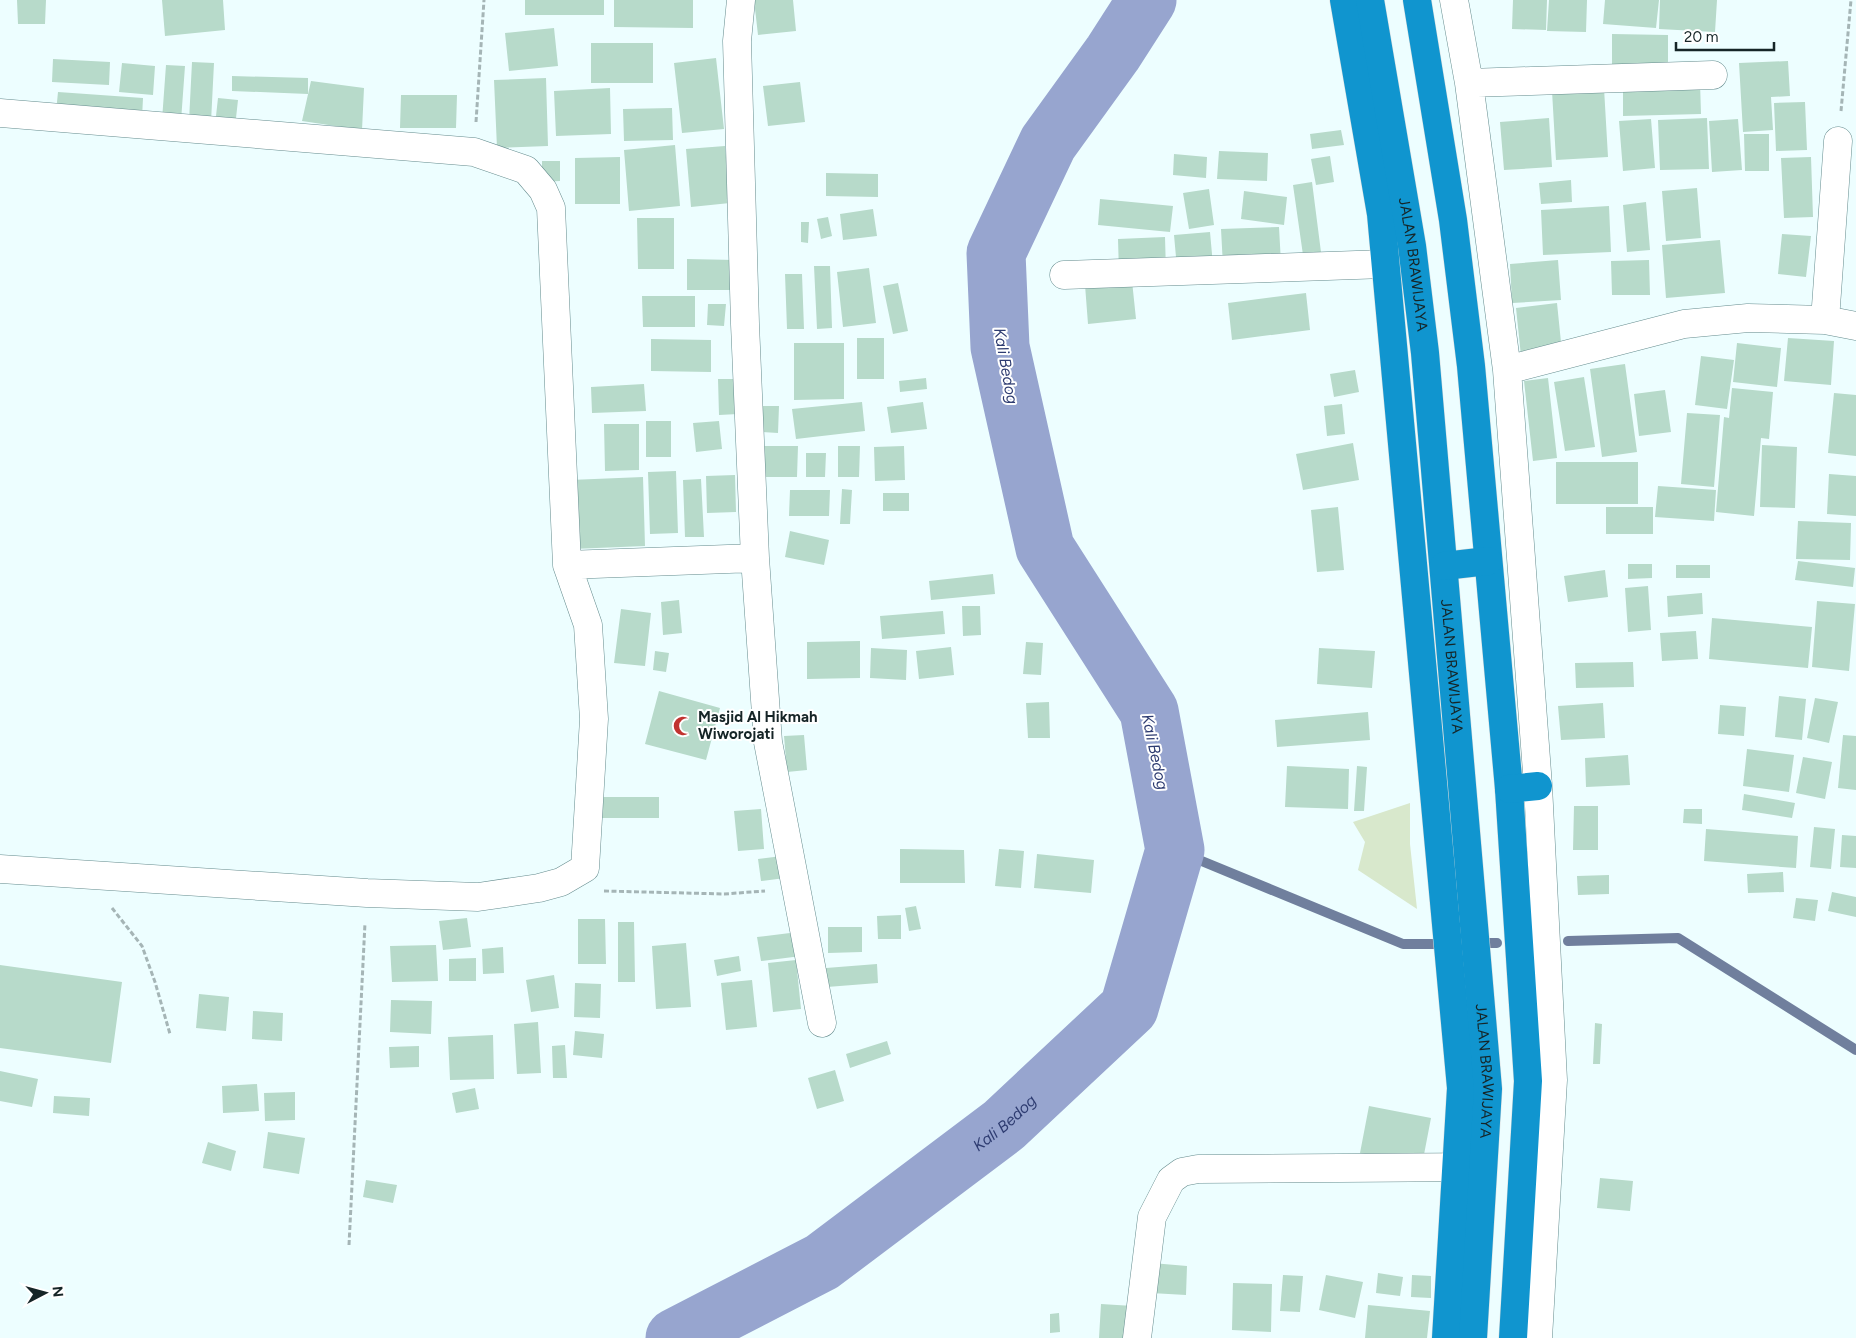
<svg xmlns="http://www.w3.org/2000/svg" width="1856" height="1338" viewBox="0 0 1856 1338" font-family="Figtree,sans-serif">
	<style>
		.green { fill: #d8e8cc }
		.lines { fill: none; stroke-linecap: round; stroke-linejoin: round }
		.stream { stroke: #707f9d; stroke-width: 10 }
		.river { stroke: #97a5cf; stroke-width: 59 }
		.building { fill: #b7daca }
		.minor-casing { stroke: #658c8e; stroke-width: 29 }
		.highway-casing { stroke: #dadcdc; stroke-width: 29 }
		.path { stroke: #a5b5b6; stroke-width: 3; stroke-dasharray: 5 2.5; stroke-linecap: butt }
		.minor { stroke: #fff; stroke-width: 28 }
		.highway { stroke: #1095cf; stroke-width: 28 }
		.labels { text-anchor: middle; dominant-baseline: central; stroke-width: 4; stroke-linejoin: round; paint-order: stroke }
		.street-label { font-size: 15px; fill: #162527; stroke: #fff }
		.poi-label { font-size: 15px; font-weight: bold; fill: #162527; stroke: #fff; text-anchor: start }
		.water-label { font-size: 16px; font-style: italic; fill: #2e3c71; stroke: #fff }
	</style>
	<rect width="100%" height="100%" fill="#edfeff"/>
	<!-- green -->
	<path class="green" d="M 1410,803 L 1410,844 L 1417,909 L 1358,870 L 1365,842 L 1353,822 Z"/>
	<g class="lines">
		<!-- stream -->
		<path class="stream" d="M 1175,850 L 1403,944 L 1446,944
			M 1568,941 L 1678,938 L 1856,1050
			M 1475,943 L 1497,943"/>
		<!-- river -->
		<path class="river" id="s1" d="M 675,1338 L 822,1262 L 1004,1125 L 1129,1008 L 1175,850 L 1149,711 L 1045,548 L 1000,347 L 996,253 L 1048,143 L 1113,53 L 1147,0"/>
	</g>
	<!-- building -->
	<path class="building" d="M 17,0 L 46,0 L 45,24 L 18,24 Z
		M 162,0 L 223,0 L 225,30 L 165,36 Z
		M 525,0 L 604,0 L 604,15 L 525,15 Z
		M 614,0 L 693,0 L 693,28 L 614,27 Z
		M 754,0 L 793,0 L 796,31 L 758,35 Z
		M 1513,0 L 1547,0 L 1546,30 L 1512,29 Z
		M 1549,0 L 1587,0 L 1586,32 L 1547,31 Z
		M 1605,0 L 1659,0 L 1656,28 L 1603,24 Z
		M 1660,0 L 1717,0 L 1715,32 L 1659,29 Z
		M 554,28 L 558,66 L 509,71 L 505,33 Z
		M 1612,34 L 1668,35 L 1668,66 L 1612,65 Z
		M 591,43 L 653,43 L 653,83 L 591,83 Z
		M 716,58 L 724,129 L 682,133 L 674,63 Z
		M 53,59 L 110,62 L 109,85 L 52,82 Z
		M 1788,61 L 1790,96 L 1771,97 L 1773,130 L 1743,132 L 1739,63 Z
		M 192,62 L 214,63 L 211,122 L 189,121 Z
		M 122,63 L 155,66 L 153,95 L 119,92 Z
		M 166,65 L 185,66 L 181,121 L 162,120 Z
		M 232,76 L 308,78 L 308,94 L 232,91 Z
		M 546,78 L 548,146 L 497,148 L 494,80 Z
		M 311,81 L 364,88 L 362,130 L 302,121 Z
		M 800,82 L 805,122 L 768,126 L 763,86 Z
		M 1700,82 L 1701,114 L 1623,116 L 1623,84 Z
		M 610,88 L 611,134 L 556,136 L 554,91 Z
		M 1604,88 L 1608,157 L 1556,160 L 1552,91 Z
		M 58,92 L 143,98 L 142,118 L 56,112 Z
		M 401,95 L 457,95 L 456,128 L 400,128 Z
		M 218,98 L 238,100 L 235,127 L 215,125 Z
		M 1805,102 L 1807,150 L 1776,151 L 1774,103 Z
		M 672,108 L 673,140 L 624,141 L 623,109 Z
		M 1549,118 L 1552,167 L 1504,170 L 1500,122 Z
		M 1707,118 L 1709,169 L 1660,170 L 1658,120 Z
		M 1651,119 L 1655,168 L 1623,171 L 1619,121 Z
		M 1738,119 L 1742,170 L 1712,172 L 1709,121 Z
		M 1341,130 L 1344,145 L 1312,149 L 1310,134 Z
		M 1744,134 L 1769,134 L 1769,171 L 1745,171 Z
		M 675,145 L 680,206 L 629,211 L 624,150 Z
		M 725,146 L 730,203 L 691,207 L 686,149 Z
		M 1219,151 L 1268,153 L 1267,181 L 1217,179 Z
		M 1174,154 L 1207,157 L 1206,178 L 1173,175 Z
		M 1330,156 L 1334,182 L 1316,185 L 1311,159 Z
		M 620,157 L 620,204 L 575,204 L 575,158 Z
		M 1811,157 L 1813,217 L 1784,218 L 1781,158 Z
		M 542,161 L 560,161 L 560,181 L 542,182 Z
		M 826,173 L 878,174 L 878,197 L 826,196 Z
		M 1571,180 L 1572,202 L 1541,204 L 1539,183 Z
		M 1312,182 L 1322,260 L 1304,262 L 1293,185 Z
		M 1697,188 L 1701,238 L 1666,241 L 1662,191 Z
		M 1209,189 L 1214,225 L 1189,229 L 1183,193 Z
		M 1244,191 L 1287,197 L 1284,225 L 1241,219 Z
		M 1100,199 L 1173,206 L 1170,232 L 1098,225 Z
		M 1646,202 L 1650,250 L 1627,252 L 1623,205 Z
		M 1609,206 L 1611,252 L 1543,255 L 1541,210 Z
		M 873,209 L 877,236 L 843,240 L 840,214 Z
		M 828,217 L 832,236 L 821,239 L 817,219 Z
		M 637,218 L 674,218 L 674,269 L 638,269 Z
		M 801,222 L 809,222 L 808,243 L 801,242 Z
		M 1279,227 L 1281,263 L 1223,266 L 1221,229 Z
		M 1210,232 L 1213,265 L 1177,268 L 1174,235 Z
		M 1782,234 L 1811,236 L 1806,277 L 1778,274 Z
		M 1165,237 L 1166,271 L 1119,273 L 1118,239 Z
		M 1720,240 L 1725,293 L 1666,298 L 1662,245 Z
		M 687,259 L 735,260 L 735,290 L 687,290 Z
		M 1558,260 L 1561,300 L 1512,303 L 1510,264 Z
		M 1649,260 L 1650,295 L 1612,295 L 1611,261 Z
		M 814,266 L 830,266 L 832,328 L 817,329 Z
		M 869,268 L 876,323 L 843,327 L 837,272 Z
		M 785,274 L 802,274 L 804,329 L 787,329 Z
		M 1132,281 L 1136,319 L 1088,324 L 1085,285 Z
		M 898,283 L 908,331 L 893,334 L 883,286 Z
		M 1306,293 L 1310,330 L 1232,340 L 1228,303 Z
		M 642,296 L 695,296 L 695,327 L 643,327 Z
		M 1557,303 L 1562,352 L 1521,356 L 1516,308 Z
		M 708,304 L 726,304 L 724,326 L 707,325 Z
		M 857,338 L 884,338 L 884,379 L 857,379 Z
		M 1788,338 L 1834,341 L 1831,385 L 1784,381 Z
		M 651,339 L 711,340 L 711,372 L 651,371 Z
		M 794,343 L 844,343 L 844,399 L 794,400 Z
		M 1737,343 L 1781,348 L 1777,387 L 1733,382 Z
		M 1701,356 L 1734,360 L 1727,409 L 1695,405 Z
		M 1625,364 L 1637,452 L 1602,457 L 1590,369 Z
		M 1355,370 L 1359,392 L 1334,397 L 1330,374 Z
		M 1584,377 L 1595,447 L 1565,451 L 1554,382 Z
		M 926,378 L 927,389 L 900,392 L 899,381 Z
		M 1548,378 L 1557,458 L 1533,461 L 1524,381 Z
		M 718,379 L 737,379 L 738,414 L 719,415 Z
		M 644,384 L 646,411 L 592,413 L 591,387 Z
		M 1732,388 L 1773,392 L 1769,439 L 1761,438 L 1754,516 L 1716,512 L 1724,417 L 1729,418 Z
		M 1665,390 L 1671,432 L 1639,436 L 1634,394 Z
		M 1834,393 L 1856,395 L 1856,456 L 1828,453 Z
		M 862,402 L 865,431 L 796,439 L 792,409 Z
		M 923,402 L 927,429 L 891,433 L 887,407 Z
		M 1342,404 L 1345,434 L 1327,436 L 1324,406 Z
		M 762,406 L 779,406 L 778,433 L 761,432 Z
		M 1687,413 L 1720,415 L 1714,487 L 1681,484 Z
		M 646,421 L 671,421 L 671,457 L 646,457 Z
		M 719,421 L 722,449 L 696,452 L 693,423 Z
		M 604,424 L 639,424 L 639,470 L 605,471 Z
		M 1353,443 L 1359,480 L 1303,490 L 1296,454 Z
		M 1762,445 L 1797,447 L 1795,508 L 1760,507 Z
		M 764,446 L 798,446 L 797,477 L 763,477 Z
		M 838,446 L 860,446 L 859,477 L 838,477 Z
		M 904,446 L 905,480 L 875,481 L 874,447 Z
		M 806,453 L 826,453 L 825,477 L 806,477 Z
		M 1556,462 L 1638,462 L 1638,504 L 1556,504 Z
		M 676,471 L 678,533 L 650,534 L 648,472 Z
		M 1829,474 L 1856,476 L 1856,516 L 1827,514 Z
		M 735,475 L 736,512 L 707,513 L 706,476 Z
		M 643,477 L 645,546 L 572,549 L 570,480 Z
		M 701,479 L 704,537 L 685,537 L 683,480 Z
		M 1658,486 L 1716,490 L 1714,521 L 1655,517 Z
		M 842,489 L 852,490 L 850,524 L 840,524 Z
		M 790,490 L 830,490 L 829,516 L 789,516 Z
		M 883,493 L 909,493 L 909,511 L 883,511 Z
		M 1338,507 L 1344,570 L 1317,572 L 1311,510 Z
		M 1606,507 L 1653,507 L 1653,534 L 1606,534 Z
		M 1798,521 L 1851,523 L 1850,560 L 1796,559 Z
		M 790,531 L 829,540 L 824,565 L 785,557 Z
		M 1798,561 L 1855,568 L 1853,587 L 1795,580 Z
		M 1628,564 L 1652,564 L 1652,578 L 1628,579 Z
		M 1676,565 L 1710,565 L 1710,578 L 1676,578 Z
		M 1605,570 L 1608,597 L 1568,602 L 1564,576 Z
		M 993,574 L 995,594 L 931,600 L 929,581 Z
		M 1648,586 L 1651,630 L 1628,632 L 1625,588 Z
		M 1702,593 L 1703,614 L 1668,617 L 1667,596 Z
		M 679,600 L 682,633 L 663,635 L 661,602 Z
		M 1817,601 L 1855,604 L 1849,671 L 1812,667 Z
		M 962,606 L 980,606 L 981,635 L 963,636 Z
		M 621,609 L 651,613 L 645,666 L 614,663 Z
		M 943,611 L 945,634 L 882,639 L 880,616 Z
		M 1712,618 L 1812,627 L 1808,668 L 1709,659 Z
		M 1696,631 L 1698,659 L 1662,661 L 1660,633 Z
		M 860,641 L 860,678 L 807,679 L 807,642 Z
		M 1026,642 L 1043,643 L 1041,675 L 1023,674 Z
		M 951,647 L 954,675 L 919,679 L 916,651 Z
		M 871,648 L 907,650 L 906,680 L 870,678 Z
		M 1319,648 L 1375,651 L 1372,688 L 1317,684 Z
		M 655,651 L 669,653 L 666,672 L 653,670 Z
		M 1633,662 L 1634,687 L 1576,688 L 1575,663 Z
		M 659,691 L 720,708 L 706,760 L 645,744 Z
		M 1779,696 L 1806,699 L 1802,740 L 1775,737 Z
		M 1815,698 L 1838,702 L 1829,743 L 1807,738 Z
		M 1049,702 L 1050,738 L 1028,738 L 1026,703 Z
		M 1603,703 L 1605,738 L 1561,740 L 1558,706 Z
		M 1720,705 L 1746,707 L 1744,736 L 1718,734 Z
		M 1368,712 L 1370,740 L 1277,747 L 1275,720 Z
		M 804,735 L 807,770 L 787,772 L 784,736 Z
		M 1843,735 L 1856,736 L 1856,790 L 1838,788 Z
		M 1747,749 L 1794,755 L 1789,792 L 1743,786 Z
		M 1628,755 L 1630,785 L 1586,787 L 1585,758 Z
		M 1803,757 L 1832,762 L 1825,799 L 1796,793 Z
		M 1287,766 L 1349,769 L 1348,809 L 1285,807 Z
		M 1357,766 L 1367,767 L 1364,811 L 1354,811 Z
		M 1744,794 L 1795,803 L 1792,818 L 1742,810 Z
		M 602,797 L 659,797 L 659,818 L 602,818 Z
		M 1574,806 L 1598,806 L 1598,850 L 1573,850 Z
		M 761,809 L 764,849 L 738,851 L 734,811 Z
		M 1684,809 L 1702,809 L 1702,824 L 1683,823 Z
		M 1814,827 L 1835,829 L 1831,869 L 1810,867 Z
		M 1706,829 L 1798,836 L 1796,868 L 1704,861 Z
		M 1842,835 L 1856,836 L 1856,868 L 1840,867 Z
		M 900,849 L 964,850 L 965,883 L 900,883 Z
		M 999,849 L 1024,851 L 1021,888 L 995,886 Z
		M 1037,854 L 1094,860 L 1091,893 L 1034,888 Z
		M 782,856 L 785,878 L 761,881 L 758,859 Z
		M 1783,872 L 1784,892 L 1748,893 L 1747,874 Z
		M 1609,875 L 1609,894 L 1578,895 L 1577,876 Z
		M 1832,892 L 1856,897 L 1856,917 L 1828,911 Z
		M 1796,898 L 1818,900 L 1815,921 L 1793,918 Z
		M 916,906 L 921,929 L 909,931 L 905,908 Z
		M 901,915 L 901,939 L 878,939 L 877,916 Z
		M 467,918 L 471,947 L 443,950 L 439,921 Z
		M 578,919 L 605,919 L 606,964 L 578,964 Z
		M 618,922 L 634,922 L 635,982 L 618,982 Z
		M 828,927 L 862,927 L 862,952 L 828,953 Z
		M 798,932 L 801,956 L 761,961 L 757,937 Z
		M 686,943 L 691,1007 L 656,1009 L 652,946 Z
		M 436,945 L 438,981 L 392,982 L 390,946 Z
		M 503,947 L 504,973 L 483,974 L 482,949 Z
		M 739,956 L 741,971 L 717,976 L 714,960 Z
		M 476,958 L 476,981 L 449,981 L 449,959 Z
		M 796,960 L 801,1009 L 773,1012 L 768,963 Z
		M 877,964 L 878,983 L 827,987 L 826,968 Z
		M 0,965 L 122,982 L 111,1063 L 0,1048 Z
		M 554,975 L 559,1008 L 531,1012 L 526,980 Z
		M 752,980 L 757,1027 L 726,1030 L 721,983 Z
		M 575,983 L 601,984 L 600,1018 L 574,1017 Z
		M 199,994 L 229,997 L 226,1031 L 196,1028 Z
		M 391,1000 L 432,1001 L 431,1034 L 390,1032 Z
		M 253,1011 L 283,1013 L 282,1041 L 252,1039 Z
		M 538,1022 L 541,1073 L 517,1074 L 514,1024 Z
		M 1595,1023 L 1602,1024 L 1600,1064 L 1593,1064 Z
		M 575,1031 L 604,1034 L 602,1058 L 573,1055 Z
		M 493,1035 L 494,1079 L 450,1080 L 448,1037 Z
		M 887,1041 L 891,1054 L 850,1068 L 846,1054 Z
		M 565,1045 L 567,1078 L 553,1078 L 552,1046 Z
		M 419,1046 L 419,1067 L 390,1068 L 389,1047 Z
		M 835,1070 L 844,1101 L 817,1109 L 808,1078 Z
		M 0,1071 L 38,1079 L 32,1107 L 0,1101 Z
		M 257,1084 L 259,1111 L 223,1113 L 222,1086 Z
		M 475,1088 L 479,1109 L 456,1113 L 452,1093 Z
		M 295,1092 L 295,1120 L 265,1121 L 264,1093 Z
		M 54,1096 L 90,1098 L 89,1116 L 53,1113 Z
		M 1369,1106 L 1431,1118 L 1422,1165 L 1360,1153 Z
		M 268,1132 L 305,1138 L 299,1174 L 263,1168 Z
		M 208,1142 L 236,1151 L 231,1171 L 202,1163 Z
		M 1600,1178 L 1633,1181 L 1630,1211 L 1597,1208 Z
		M 366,1180 L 397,1185 L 393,1203 L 363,1197 Z
		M 1152,1263 L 1187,1266 L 1186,1295 L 1151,1293 Z
		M 1378,1273 L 1403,1277 L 1400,1296 L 1376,1293 Z
		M 1283,1275 L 1303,1276 L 1300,1312 L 1280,1311 Z
		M 1326,1275 L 1363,1282 L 1355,1318 L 1319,1310 Z
		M 1412,1275 L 1431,1276 L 1431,1298 L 1411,1297 Z
		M 1233,1283 L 1272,1284 L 1271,1332 L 1232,1330 Z
		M 1101,1304 L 1133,1306 L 1132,1338 L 1099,1338 Z
		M 1368,1305 L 1430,1311 L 1427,1338 L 1365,1338 Z
		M 1059,1313 L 1060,1332 L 1050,1333 L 1050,1314 Z"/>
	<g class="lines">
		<defs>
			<path id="minor" d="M 741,0 L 737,41 L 745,324 L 755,558 L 768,742 L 822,1023
				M 1454,0 L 1469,83 L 1507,370 L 1538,786 L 1553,1080 L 1538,1338
				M 1469,83 L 1713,75
				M 0,113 L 474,152 L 526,170 L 543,190 L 551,208 L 567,565 L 588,625 L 594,719 L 585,868 L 561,882 L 539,888 L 478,897 L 367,893 L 0,869
				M 1064,275 L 1385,264
				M 1825,320 L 1838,141
				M 1507,370 L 1684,324 L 1748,318 L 1825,320 L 1856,326
				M 567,565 L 755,558
				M 1137,1338 L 1152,1217 L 1171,1180 L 1182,1172 L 1198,1169 L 1481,1167"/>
			<g id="highway">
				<path d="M 1344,0 L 1381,214 L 1461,1088 L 1446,1338"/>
				<path id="s2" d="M 1370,0 L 1412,246 L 1425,353 L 1488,1089 L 1473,1338"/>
				<path d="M 1417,0 L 1453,220 L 1471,366 L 1509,789 L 1528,1081 L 1513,1338"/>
				<path d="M 1444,566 L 1488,561"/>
				<path d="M 1509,789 L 1538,786"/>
			</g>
		</defs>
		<!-- minor casing -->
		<use href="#minor" class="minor-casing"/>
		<!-- highway casing -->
		<use href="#highway" class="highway-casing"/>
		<!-- path -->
		<path class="path" d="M 1841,111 L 1851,0
			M 476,122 L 484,0
			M 604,891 L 724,894 L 765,891
			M 112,908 L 142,946 L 155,982 L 170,1034
			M 349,1245 L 365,923"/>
		<!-- minor -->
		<use href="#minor" class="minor"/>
		<!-- highway -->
		<use href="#highway" class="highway"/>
	</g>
	<!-- icons -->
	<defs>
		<symbol id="mosque-bare" viewBox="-9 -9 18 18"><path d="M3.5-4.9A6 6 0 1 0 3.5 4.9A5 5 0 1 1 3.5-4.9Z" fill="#c13330" stroke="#fff" stroke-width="2.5" paint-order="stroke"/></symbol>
	</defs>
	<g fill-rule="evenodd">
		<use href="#mosque-bare" x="669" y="712" width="28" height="28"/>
	</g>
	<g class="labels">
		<!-- street labels -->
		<g class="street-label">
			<text stroke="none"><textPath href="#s2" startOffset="268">JALAN BRAWIJAYA</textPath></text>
			<text stroke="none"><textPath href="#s2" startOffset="672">JALAN BRAWIJAYA</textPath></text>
			<text stroke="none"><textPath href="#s2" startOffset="1078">JALAN BRAWIJAYA</textPath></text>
		</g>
		<!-- poi labels -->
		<g class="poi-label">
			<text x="698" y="717">Masjid Al Hikmah<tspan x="698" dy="17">Wiworojati</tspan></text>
		</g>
		<!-- water labels -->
		<g class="water-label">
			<text transform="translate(1006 366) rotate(80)">Kali Bedog</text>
			<text transform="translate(1155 752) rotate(78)">Kali Bedog</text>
			<text stroke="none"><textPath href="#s1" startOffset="395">Kali Bedog</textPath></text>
		</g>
	</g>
	<!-- north arrow -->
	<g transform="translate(45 1293) rotate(84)" stroke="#ffffff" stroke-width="4" paint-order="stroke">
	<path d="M0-4L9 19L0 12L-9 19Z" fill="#162527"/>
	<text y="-8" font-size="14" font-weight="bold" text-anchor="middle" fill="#162527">N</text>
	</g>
	<!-- scale -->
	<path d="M1676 42v8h98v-8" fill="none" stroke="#162527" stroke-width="2.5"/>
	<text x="1684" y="42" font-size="15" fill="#162527" stroke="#ffffff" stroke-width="4" paint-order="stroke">20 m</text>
</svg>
